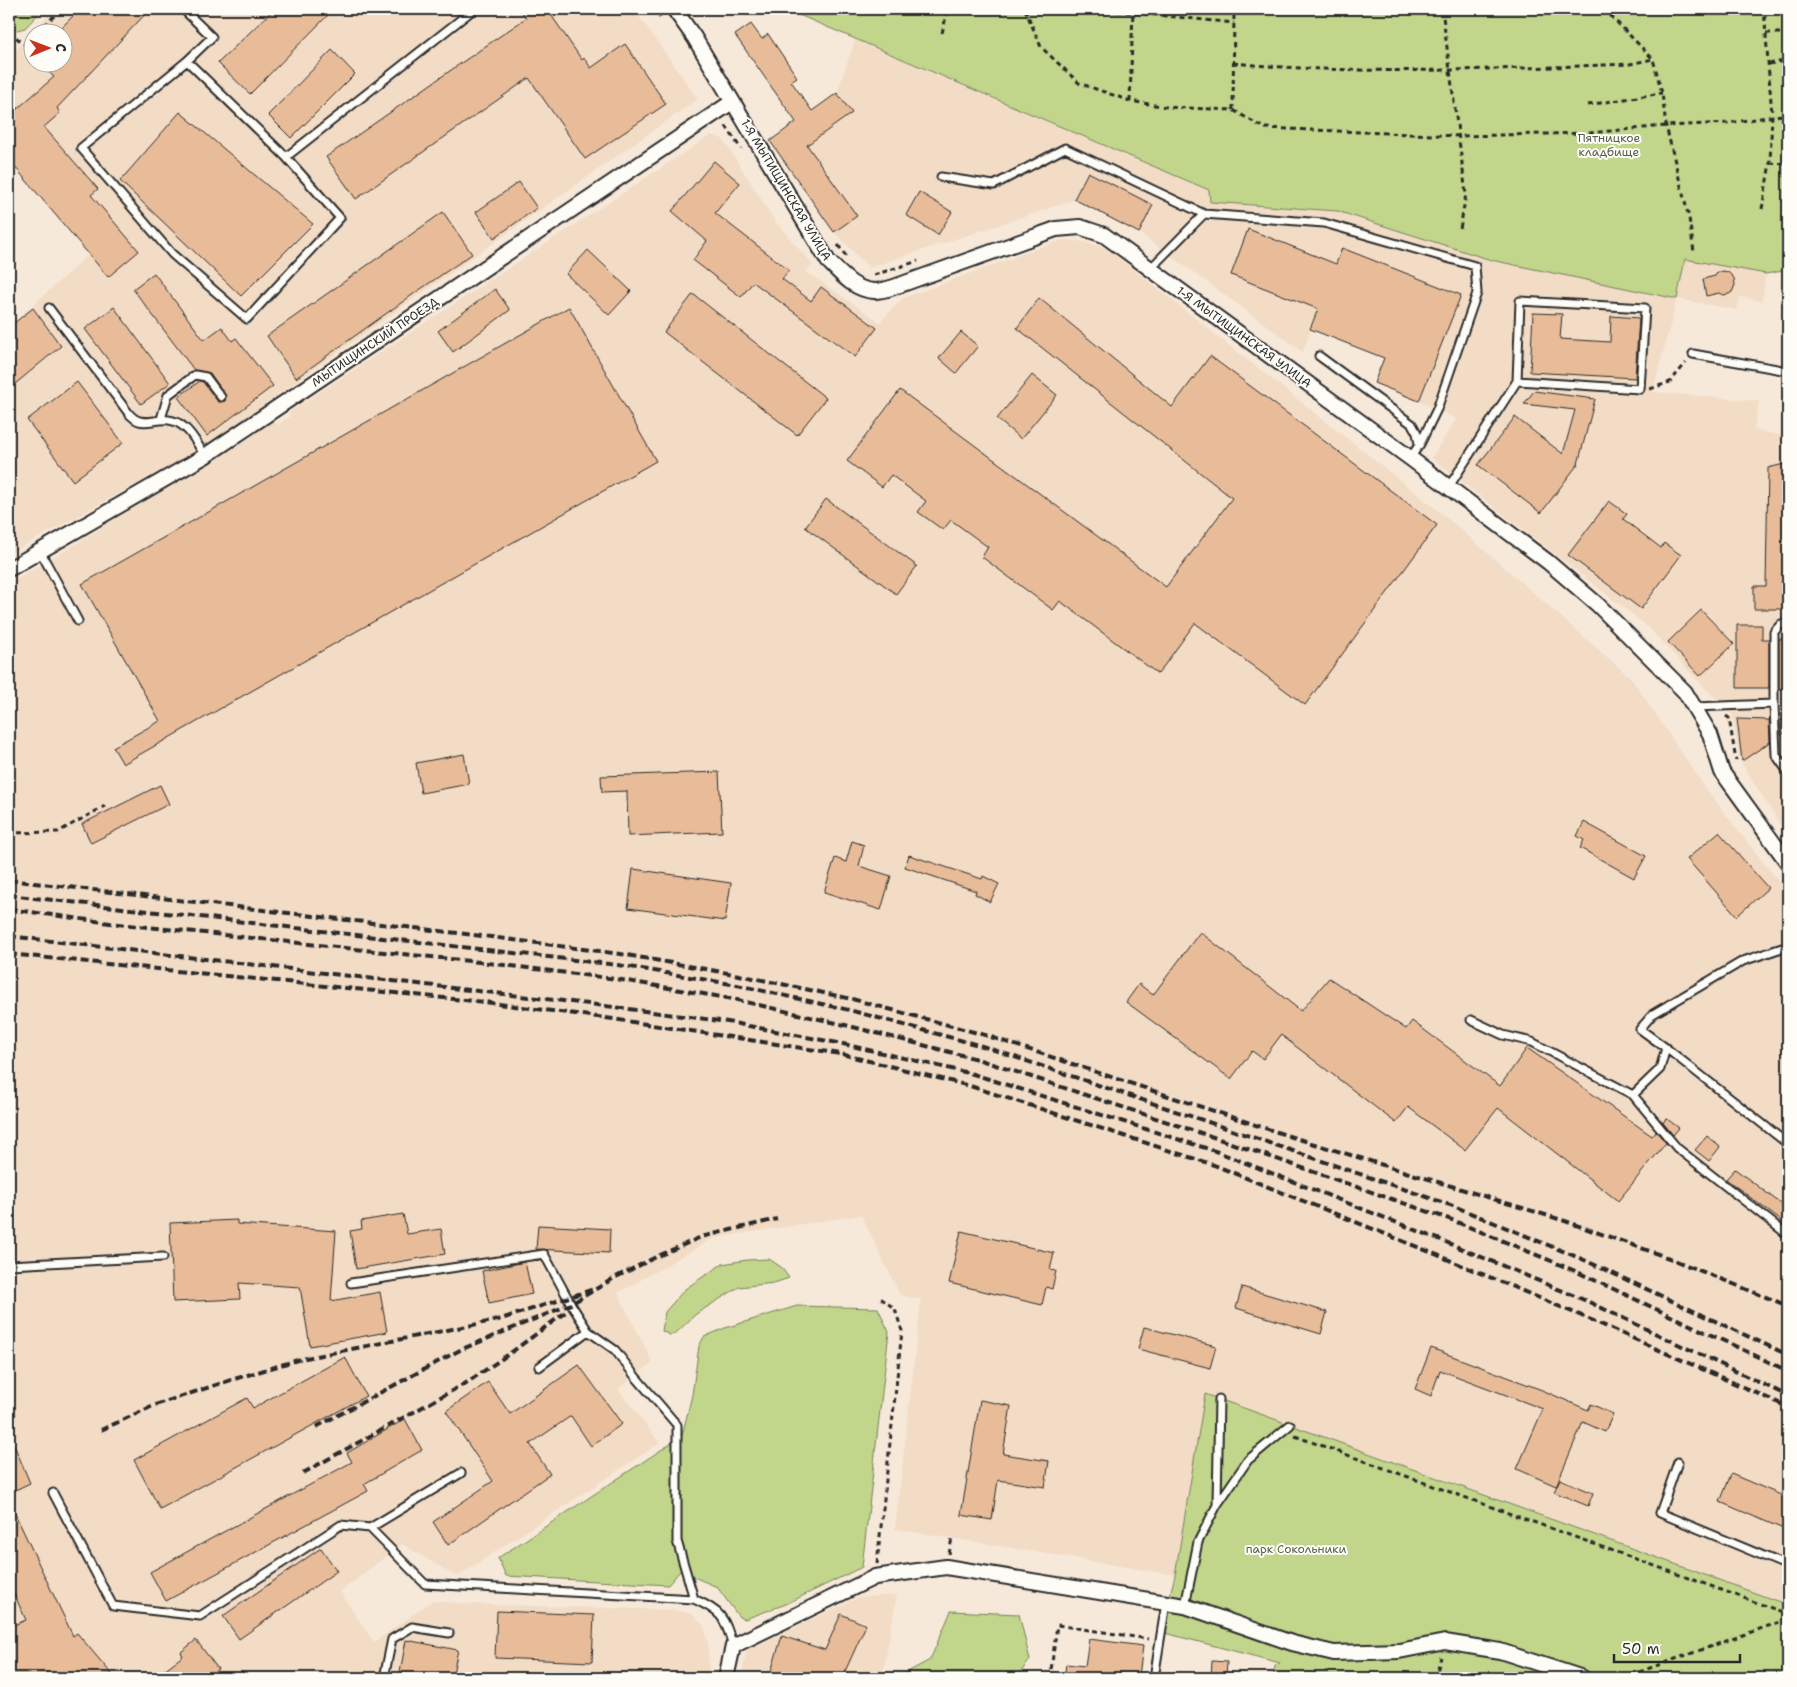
<svg xmlns="http://www.w3.org/2000/svg" width="1797" height="1687" viewBox="0 0 1797 1687" font-family="'Shantell Sans',sans-serif">
	<style>
		.built { fill: #f2dcc6; fill-rule: evenodd }
		.green { fill: #c1d58b; stroke: #76805b }
		.building { fill: #e8bc98; stroke: #2b2b2b }
		.lines { fill: none; stroke-linecap: round; stroke-linejoin: round }
		.service-casing { stroke: #2b2b2b; stroke-width: 11 }
		.minor-casing { stroke: #2b2b2b; stroke-width: 18 }
		.path { stroke: #2b2b2b; stroke-width: 3; stroke-dasharray: 5 4; stroke-linecap: butt }
		.service { stroke: #fdfcf7; stroke-width: 7 }
		.minor { stroke: #fdfcf7; stroke-width: 14 }
		.rail { stroke: #2b2b2b; stroke-width: 4; stroke-dasharray: 8 4; stroke-linecap: butt }
		.labels { text-anchor: middle; dominant-baseline: central; stroke-width: 4; stroke-linejoin: round; paint-order: stroke }
		.park-label { font-size: 12px; fill: #585e48; stroke: #fdfcf7 }
		.street-label { font-size: 12px; fill: #2b2b2b; stroke: #fdfcf7 }
	</style>
	<rect width="100%" height="100%" fill="#f7e9da"/>
	<filter id="ink" filterUnits="userSpaceOnUse"><feTurbulence type="fractalNoise" baseFrequency=".02" numOctaves="2"/><feDisplacementMap in="SourceGraphic" scale="10" xChannelSelector="R" yChannelSelector="G"/><feConvolveMatrix kernelMatrix="1 2 1 2 8 2 1 2 1" color-interpolation-filters="sRGB"/></filter>
	<g filter="url(#ink)">
		<!-- built -->
		<path class="built" d="M 54,9 L 634,9 L 698,99 L 202,448 L 9,554 L 9,327 L 89,254 L 9,160 L 9,57 ZM 32,32 L 62,32 L 62,62 L 32,62 Z
			M 855,40 L 1209,190 L 1210,202 L 1337,211 L 1491,260 L 1677,299 L 1685,259 L 1766,274 L 1762,301 L 1740,297 L 1737,310 L 1677,299 L 1653,392 L 1759,401 L 1754,430 L 1785,436 L 1788,419 L 1788,837 L 1740,761 L 1732,714 L 1698,681 L 1647,626 L 1431,458 L 1456,419 L 1419,401 L 1374,383 L 1384,358 L 1311,329 L 1303,352 L 1139,233 L 1074,200 L 869,268 L 834,232 L 770,141 L 837,93 Z
			M 711,135 L 723,139 L 775,221 L 813,265 L 805,271 L 880,322 L 903,298 L 1047,245 L 1062,240 L 1080,241 L 1106,248 L 1444,515 L 1631,678 L 1705,787 L 1740,833 L 1788,893 L 1788,1605 L 1205,1394 L 1175,1575 L 895,1529 L 921,1300 L 900,1295 L 861,1215 L 714,1238 L 618,1293 L 653,1363 L 618,1389 L 660,1443 L 457,1577 L 402,1544 L 340,1592 L 374,1642 L 432,1601 L 472,1604 L 674,1610 L 692,1614 L 704,1626 L 708,1643 L 709,1670 L 707,1678 L 9,1678 L 9,583 L 46,562 L 274,421 L 277,425 L 290,416 L 288,413 Z
			M 897,1595 L 882,1678 L 741,1678 L 747,1650 L 859,1597 Z"/>
		<!-- green -->
		<path class="green" d="M 11,9 L 43,9 L 25,28 L 17,30 L 9,25 L 9,12 Z
			M 785,9 L 1788,9 L 1788,270 L 1766,274 L 1685,259 L 1677,299 L 1491,260 L 1337,211 L 1210,202 L 1209,190 Z
			M 769,1259 L 781,1267 L 789,1278 L 774,1283 L 739,1287 L 696,1314 L 675,1334 L 670,1335 L 662,1331 L 665,1312 L 685,1289 L 722,1264 L 747,1260 Z
			M 797,1306 L 878,1308 L 889,1332 L 862,1567 L 786,1604 L 745,1619 L 739,1617 L 717,1587 L 680,1571 L 668,1585 L 506,1576 L 498,1558 L 682,1436 L 692,1395 L 699,1346 L 704,1337 L 725,1328 Z
			M 1205,1394 L 1788,1605 L 1788,1678 L 1273,1678 L 1275,1666 L 1280,1663 L 1161,1632 L 1175,1575 Z
			M 951,1611 L 1019,1614 L 1030,1660 L 1016,1678 L 896,1678 L 930,1660 Z"/>
		<!-- building -->
		<path class="building" d="M 80,9 L 150,9 L 57,108 L 60,113 L 44,127 L 98,189 L 91,195 L 139,251 L 108,277 L 9,160 L 9,116 L 54,77 L 38,62 L 62,62 L 62,27 Z
			M 274,9 L 334,9 L 250,94 L 218,63 Z
			M 520,9 L 547,9 L 582,60 L 584,58 L 591,68 L 625,44 L 666,104 L 585,159 L 529,78 L 356,199 L 326,157 L 526,18 Z
			M 751,24 L 762,39 L 768,34 L 797,77 L 791,81 L 812,111 L 837,93 L 852,113 L 807,145 L 857,216 L 834,232 L 770,141 L 796,122 L 735,35 Z
			M 332,50 L 355,74 L 291,138 L 268,115 Z
			M 180,112 L 313,224 L 241,296 L 120,181 Z
			M 714,161 L 740,183 L 715,213 L 789,270 L 782,279 L 811,301 L 821,287 L 877,328 L 855,357 L 753,282 L 741,297 L 693,260 L 707,241 L 672,211 Z
			M 1088,172 L 1153,205 L 1139,233 L 1074,199 Z
			M 519,182 L 537,208 L 494,238 L 476,212 Z
			M 919,192 L 952,212 L 938,235 L 906,215 Z
			M 443,212 L 472,254 L 415,293 L 296,378 L 267,336 Z
			M 1248,229 L 1336,264 L 1342,248 L 1461,295 L 1419,401 L 1374,383 L 1384,358 L 1310,329 L 1318,309 L 1231,275 Z
			M 588,250 L 631,291 L 609,315 L 566,274 Z
			M 1723,271 L 1728,272 L 1734,278 L 1735,285 L 1732,292 L 1729,294 L 1723,295 L 1719,293 L 1706,296 L 1703,279 L 1715,276 L 1717,273 Z
			M 154,273 L 204,340 L 222,327 L 232,341 L 236,338 L 273,386 L 207,436 L 178,397 L 200,381 L 203,382 L 218,402 L 225,401 L 226,396 L 210,373 L 194,370 L 133,289 Z
			M 495,289 L 510,310 L 453,352 L 438,331 Z
			M 693,294 L 826,398 L 797,435 L 664,332 Z
			M 1039,298 L 1172,407 L 1210,356 L 1437,525 L 1305,705 L 1195,623 L 1158,674 L 1060,601 L 1053,610 L 982,557 L 988,547 L 951,520 L 943,530 L 918,512 L 926,501 L 891,475 L 882,487 L 847,461 L 900,390 L 1166,587 L 1232,498 L 1017,328 Z
			M 114,307 L 170,383 L 141,404 L 85,329 Z
			M 569,307 L 656,461 L 123,764 L 113,747 L 160,721 L 82,584 Z
			M 33,308 L 61,346 L 9,389 L 9,327 Z
			M 1533,313 L 1562,314 L 1560,339 L 1610,342 L 1611,316 L 1639,318 L 1635,378 L 1530,372 Z
			M 961,332 L 978,346 L 956,373 L 939,358 Z
			M 1032,375 L 1057,395 L 1021,439 L 997,419 Z
			M 77,382 L 123,443 L 73,481 L 27,420 Z
			M 1534,391 L 1595,399 L 1578,464 L 1541,513 L 1478,465 L 1515,417 L 1563,454 L 1575,410 L 1524,404 Z
			M 1788,463 L 1786,587 L 1788,587 L 1788,609 L 1754,609 L 1754,586 L 1766,586 L 1768,468 Z
			M 826,499 L 917,566 L 896,594 L 805,527 Z
			M 1609,501 L 1627,514 L 1623,519 L 1661,548 L 1664,543 L 1681,555 L 1641,609 L 1568,555 Z
			M 1701,610 L 1734,644 L 1700,676 L 1668,642 Z
			M 1737,625 L 1762,625 L 1762,639 L 1769,639 L 1769,688 L 1737,688 Z
			M 1779,639 L 1788,639 L 1788,689 L 1779,689 Z
			M 1737,719 L 1769,720 L 1770,742 L 1742,761 Z
			M 1780,720 L 1788,720 L 1788,730 L 1781,735 Z
			M 464,754 L 469,784 L 421,793 L 416,763 Z
			M 719,772 L 722,832 L 628,836 L 627,791 L 602,792 L 601,776 Z
			M 160,785 L 169,804 L 91,843 L 82,824 Z
			M 1584,822 L 1646,856 L 1634,878 L 1580,848 L 1584,840 L 1577,836 Z
			M 1719,832 L 1768,888 L 1737,916 L 1687,859 Z
			M 852,841 L 864,845 L 859,866 L 891,876 L 881,910 L 824,892 L 835,858 L 846,862 Z
			M 909,855 L 982,879 L 983,876 L 999,884 L 990,902 L 975,894 L 976,891 L 905,867 Z
			M 633,869 L 731,883 L 725,921 L 628,908 Z
			M 1200,932 L 1301,1011 L 1329,978 L 1406,1029 L 1412,1021 L 1500,1086 L 1527,1048 L 1652,1136 L 1656,1131 L 1666,1143 L 1618,1201 L 1498,1108 L 1465,1150 L 1408,1107 L 1396,1123 L 1281,1035 L 1263,1059 L 1252,1051 L 1231,1079 L 1126,1002 L 1139,984 L 1153,995 Z
			M 1666,1118 L 1679,1128 L 1673,1135 L 1663,1123 Z
			M 1707,1136 L 1720,1147 L 1709,1161 L 1695,1150 Z
			M 1735,1169 L 1788,1209 L 1788,1226 L 1726,1179 Z
			M 403,1214 L 407,1234 L 441,1229 L 445,1254 L 356,1269 L 350,1231 L 362,1229 L 361,1221 Z
			M 237,1220 L 237,1224 L 336,1231 L 331,1301 L 380,1292 L 387,1332 L 310,1346 L 300,1287 L 239,1283 L 240,1299 L 173,1302 L 170,1223 Z
			M 538,1225 L 610,1229 L 609,1253 L 536,1249 Z
			M 961,1231 L 1054,1253 L 1050,1270 L 1056,1271 L 1052,1289 L 1046,1287 L 1042,1305 L 949,1283 Z
			M 525,1262 L 532,1294 L 489,1303 L 482,1271 Z
			M 1242,1287 L 1327,1312 L 1321,1334 L 1236,1308 Z
			M 1144,1327 L 1216,1346 L 1210,1368 L 1138,1349 Z
			M 1431,1348 L 1542,1390 L 1588,1410 L 1591,1404 L 1613,1414 L 1605,1432 L 1583,1422 L 1556,1486 L 1517,1469 L 1543,1409 L 1440,1370 L 1431,1396 L 1415,1389 Z
			M 345,1357 L 366,1396 L 160,1509 L 134,1460 L 247,1398 L 253,1408 Z
			M 579,1365 L 622,1424 L 591,1446 L 571,1416 L 530,1444 L 550,1474 L 448,1545 L 433,1522 L 493,1481 L 446,1411 L 488,1382 L 510,1414 Z
			M 980,1400 L 1011,1406 L 1003,1454 L 1049,1461 L 1045,1487 L 998,1480 L 992,1520 L 961,1515 Z
			M 405,1419 L 422,1450 L 364,1484 L 368,1491 L 166,1601 L 150,1572 L 352,1462 L 347,1453 Z
			M 9,1433 L 30,1483 L 9,1493 Z
			M 1731,1474 L 1788,1498 L 1788,1531 L 1720,1502 Z
			M 1560,1479 L 1593,1493 L 1588,1506 L 1554,1492 Z
			M 9,1501 L 73,1636 L 77,1633 L 115,1678 L 9,1678 L 9,1627 L 26,1620 L 9,1583 Z
			M 321,1548 L 337,1571 L 239,1639 L 223,1616 Z
			M 497,1611 L 594,1615 L 592,1662 L 495,1658 Z
			M 841,1614 L 866,1625 L 842,1678 L 816,1678 L 805,1673 L 803,1678 L 769,1678 L 782,1636 L 825,1650 Z
			M 1089,1639 L 1143,1646 L 1139,1676 L 1112,1673 L 1112,1678 L 1064,1678 L 1066,1664 L 1085,1666 Z
			M 196,1640 L 218,1669 L 206,1678 L 153,1678 L 183,1656 L 181,1652 Z
			M 406,1640 L 458,1650 L 452,1678 L 399,1678 Z
			M 1212,1661 L 1227,1662 L 1226,1678 L 1211,1678 Z"/>
		<g class="lines">
			<defs>
				<path id="service" d="M 192,9 L 187,13 L 212,37 L 187,61 L 286,157 L 474,9
					M 187,61 L 81,148 L 172,254 L 247,319 L 340,218 L 286,157
					M 941,177 L 994,185 L 1065,148 L 1204,214 L 1324,223 L 1475,266 L 1477,293 L 1437,409 L 1420,444 L 1410,458
					M 1150,269 L 1204,214
					M 49,308 L 127,411 C 129,414 132,417 135,419 C 148,428 166,411 184,427 C 193,434 199,447 205,456
					M 1693,354 L 1788,371
					M 1319,356 L 1412,424 L 1417,433 L 1419,444
					M 161,419 L 168,395 L 195,375 L 206,377 L 221,397
					M 1448,488 L 1517,381 L 1640,389 L 1645,308 L 1520,301 L 1517,381
					M 40,551 L 78,621
					M 1774,704 L 1776,755 L 1788,772
					M 1694,707 L 1774,704 L 1774,632 L 1781,624 L 1788,624
					M 1788,946 L 1743,961 L 1653,1014 L 1640,1029 L 1666,1048 L 1660,1069 L 1633,1095 L 1677,1148 L 1788,1235
					M 1471,1020 L 1503,1035 L 1532,1042 L 1633,1095
					M 1666,1048 L 1788,1144
					M 9,1265 L 163,1257
					M 351,1283 L 544,1254 L 571,1304 L 588,1331
					M 539,1367 L 588,1331 L 615,1350 L 635,1376 L 677,1425 L 677,1541 L 694,1599
					M 1678,1462 L 1660,1513 L 1788,1566
					M 53,1493 L 113,1606 L 200,1616 L 341,1525 L 370,1528 L 461,1473
					M 1217,1503 L 1219,1399
					M 370,1528 L 425,1584 L 694,1599 C 722,1612 724,1616 733,1646
					M 1185,1606 L 1198,1542 L 1217,1505 L 1248,1460 L 1290,1425
					M 384,1678 L 392,1639 L 412,1627 L 449,1633
					M 1154,1678 L 1166,1603"/>
				<path id="minor" d="M 674,9 L 694,37 L 828,261 C 841,274 854,290 874,291 C 881,291 888,289 894,287 L 1056,229 L 1080,227 L 1104,235 L 1410,458 L 1548,562 L 1598,605 L 1685,692 L 1710,734 L 1722,772 L 1788,863
					M 9,569 L 205,456 L 732,102
					M 726,1678 L 733,1646 L 875,1577 L 946,1567 L 1185,1606 L 1292,1643 L 1334,1653 L 1399,1651 L 1445,1642 L 1500,1651 L 1583,1678"/>
			</defs>
			<!-- service casing -->
			<use href="#service" class="service-casing"/>
			<!-- minor casing -->
			<use href="#minor" class="minor-casing"/>
			<!-- path -->
			<path class="path" d="M 654,9 L 660,18
				M 1025,9 L 1041,47 L 1079,83 L 1130,101 L 1167,107 L 1233,110 L 1264,128 L 1459,136 L 1588,133 L 1666,126 L 1728,123 L 1788,114
				M 1099,9 L 1234,23
				M 1442,9 L 1466,194 L 1460,229
				M 1604,9 L 1653,59 L 1662,93 L 1666,126 L 1689,218 L 1694,252
				M 9,32 L 26,45 L 32,38
				M 38,32 L 61,9
				M 942,33 L 948,9
				M 1766,33 L 1788,33
				M 1233,63 C 1365,76 1497,69 1630,64 L 1653,59
				M 1769,64 L 1788,60
				M 1130,101 L 1133,9
				M 1588,105 L 1662,93
				M 1233,110 L 1234,9
				M 726,126 L 741,149
				M 1770,163 L 1788,164
				M 1762,209 L 1770,163 L 1772,115 L 1764,9
				M 838,245 L 846,256
				M 874,275 L 918,261
				M 1650,389 L 1670,382 L 1686,363
				M 1726,716 L 1729,718 L 1736,761
				M 9,833 L 58,832 L 105,806
				M 1295,1436 L 1788,1614
				M 949,1554 L 952,1538
				M 877,1564 L 902,1331 L 895,1309 L 878,1296
				M 1050,1678 L 1057,1625 L 1149,1639
				M 1435,1678 L 1441,1657
				M 1622,1678 L 1788,1619"/>
			<!-- service -->
			<use href="#service" class="service"/>
			<!-- minor -->
			<use href="#minor" class="minor"/>
			<!-- rail -->
			<path class="rail" d="M 9,880 L 491,937 L 621,954 L 739,975 L 852,999 L 985,1035 L 1292,1137 L 1565,1221 L 1669,1258 L 1788,1306
				M 9,895 L 618,965 L 737,985 L 849,1010 L 982,1046 L 1226,1128 L 1456,1207 L 1582,1259 L 1788,1355
				M 9,909 L 110,923 L 488,963 L 616,979 L 733,999 L 845,1025 L 977,1059 L 1222,1140 L 1452,1220 L 1573,1270 L 1788,1371
				M 9,936 L 614,1007 L 728,1022 L 843,1044 L 973,1074 L 1218,1152 L 1441,1240 L 1589,1302 L 1788,1396
				M 9,954 L 484,1002 L 613,1019 L 841,1054 L 970,1086 L 1214,1165 L 1435,1254 L 1589,1319 L 1788,1407
				M 316,1427 L 460,1350 L 571,1304 L 616,1277 L 658,1256 L 701,1237 L 777,1219
				M 101,1430 L 155,1405 L 231,1380 L 301,1359 L 498,1320 L 594,1289
				M 303,1473 L 466,1383 L 509,1354 L 570,1309"/>
		</g>
	</g>
	<g class="labels">
		<!-- park labels -->
		<g class="park-label">
			<text x="1609" y="138">Пятницкое<tspan x="1609" dy="14">кладбище</tspan></text>
			<text x="1296" y="1549">парк Сокольники</text>
		</g>
		<!-- street labels -->
		<g class="street-label">
			<text transform="translate(786 190) rotate(59)">1-Я МЫТИЩИНСКАЯ УЛИЦА</text>
			<text transform="translate(1244 337) rotate(36)">1-Я МЫТИЩИНСКАЯ УЛИЦА</text>
			<text transform="translate(375 342) rotate(-34)">МЫТИЩИНСКИЙ ПРОЕЗД</text>
		</g>
	</g>
	<!-- margin -->
	<rect width="1797" height="1687" fill="none" stroke="#fdfcf7" stroke-width="30"/>
	<rect x="15" y="15" width="1767" height="1657" fill="none" stroke="#2b2b2b" stroke-width="2" filter="url(#ink)"/>
	<!-- north arrow -->
	<g transform="translate(48 48) rotate(89)"><circle r="24" fill="#fdfcf7" stroke="#a9a8a5"/>
	<path d="M0-4L9 19L0 12L-9 19Z" fill="#c8321e"/>
	<text y="-8" font-size="14" font-weight="bold" text-anchor="middle" fill="#2b2b2b">С</text>
	</g>
	<!-- scale -->
	<path d="M1614 1654v8h126v-8" fill="none" stroke="#2b2b2b" stroke-width="2.5"/>
	<text x="1622" y="1654" font-size="15" fill="#2b2b2b" stroke="#fdfcf7" stroke-width="4" paint-order="stroke">50 m</text>
</svg>
